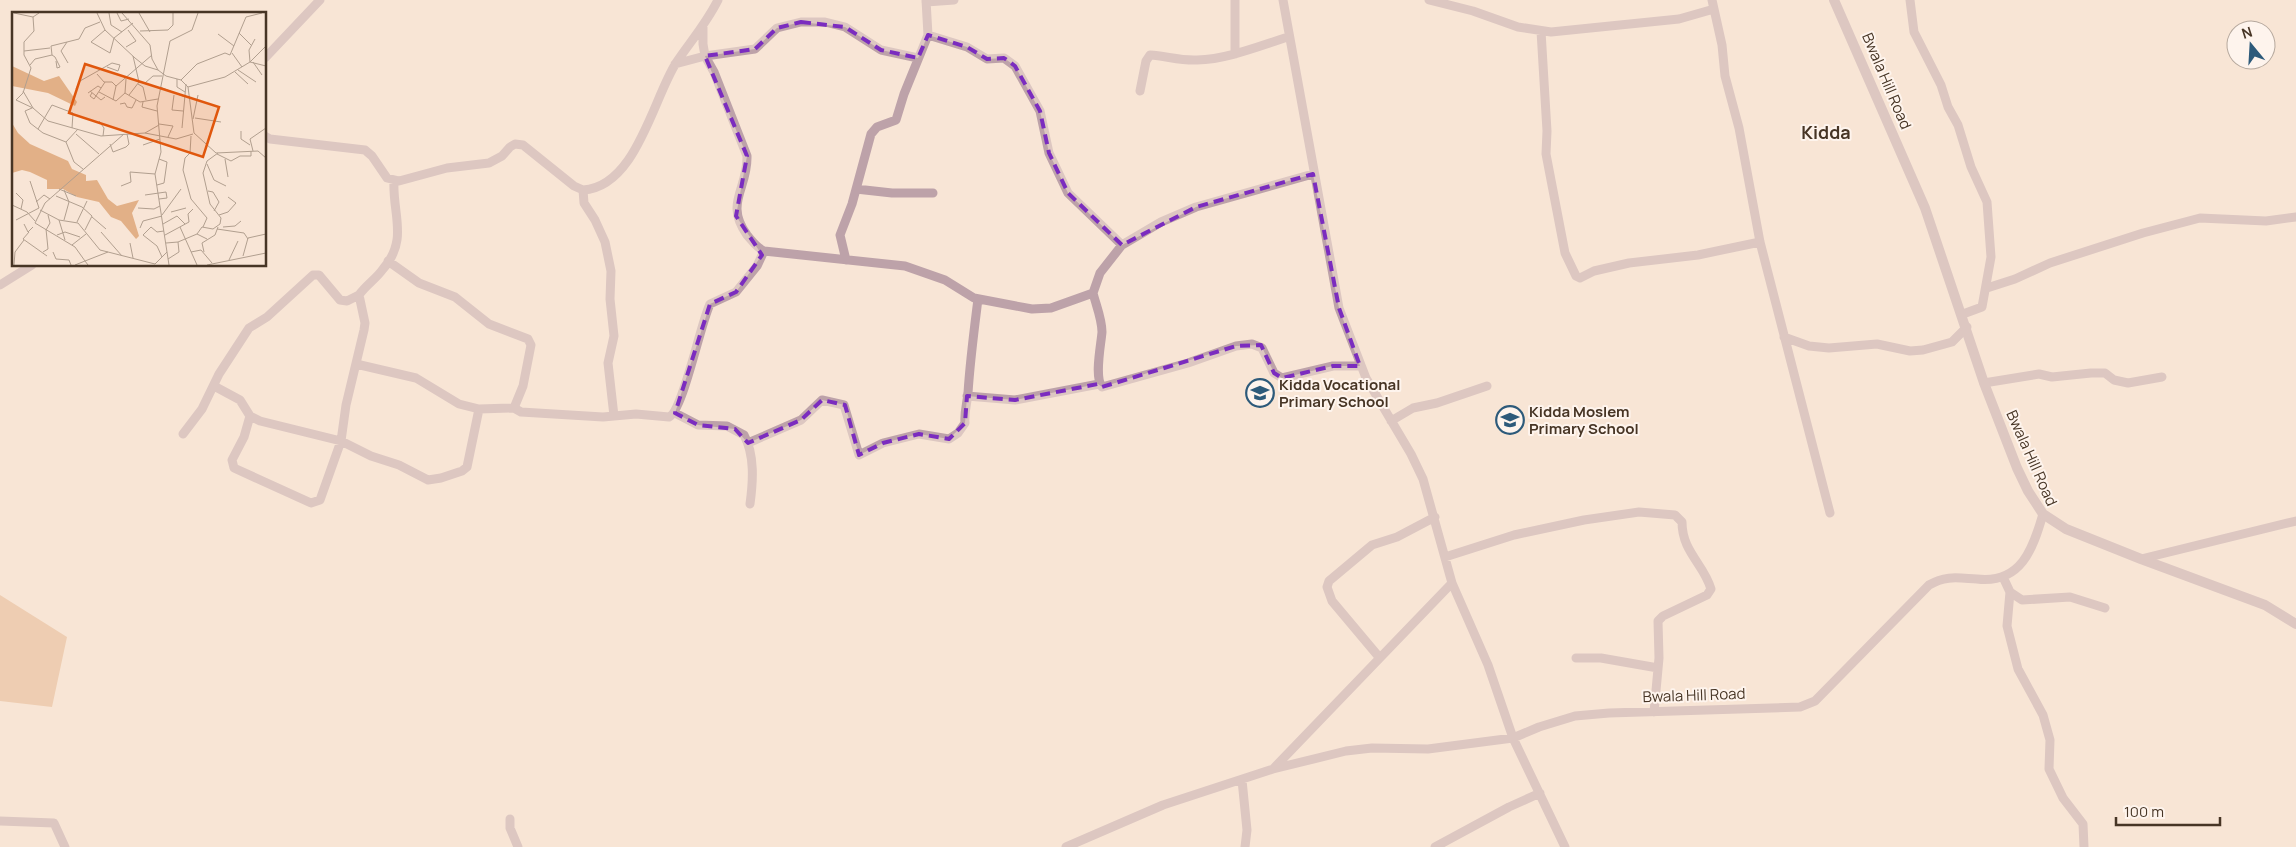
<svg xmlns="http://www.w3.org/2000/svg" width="2296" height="847" viewBox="0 0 2296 847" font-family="Manrope,sans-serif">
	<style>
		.green { fill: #e2b087 }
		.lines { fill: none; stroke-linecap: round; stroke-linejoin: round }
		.minor { stroke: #bda2a9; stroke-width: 9 }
		.tertiary { stroke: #bda2a9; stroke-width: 10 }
		.marked { fill: none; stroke: #7b2cbf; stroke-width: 4; stroke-dasharray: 10 6; stroke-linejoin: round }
		.labels { text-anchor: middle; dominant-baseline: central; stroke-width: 4; stroke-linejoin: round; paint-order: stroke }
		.street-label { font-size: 15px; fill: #473525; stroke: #fef4ed }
		.poi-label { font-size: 15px; font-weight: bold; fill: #473525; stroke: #fef4ed; text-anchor: start }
		.quarter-label { font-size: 18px; font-weight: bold; fill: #473525; stroke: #fef4ed }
		.inset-road { fill: none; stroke: #b19f8f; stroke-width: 1 }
		.view { fill: #e0570d; fill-opacity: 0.15; stroke: #e0570d; stroke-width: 2.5 }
		.inset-edge { fill: none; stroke: #473525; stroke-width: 2.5 }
	</style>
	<rect width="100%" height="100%" fill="#f8e5d6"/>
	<!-- green -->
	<path class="green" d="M 0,595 L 67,637 L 52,707 L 0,701 Z"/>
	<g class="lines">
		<!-- minor -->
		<path class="minor" d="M 1235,0 L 1235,54
			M 1283,0 L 1339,308 L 1366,378 L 1411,454 L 1423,479 L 1452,583 L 1488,665 L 1513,738 L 1565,847
			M 1429,0 L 1473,11 L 1518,27 L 1551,32 L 1679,19 L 1714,9
			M 1712,0 L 1722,45 L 1725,76 L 1739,128 L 1760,242 L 1830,513
			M 1910,0 L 1914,32 L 1941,85 L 1948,107 L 1958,125 L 1971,167 L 1987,202 L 1991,257 L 1982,307 L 1963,314
			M 926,2 L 954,0
			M 703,27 L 703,44 L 705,56 L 714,72 L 747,156 C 748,189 724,203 747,235 C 753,242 756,247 764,251 L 905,266 L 945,280 L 974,298 L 1032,309 L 1051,308 L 1093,293 L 1100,273 L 1122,245 L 1161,222 L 1196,207 L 1313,174
			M 1541,31 L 1547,131 L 1546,154 L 1565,253 L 1576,276 L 1580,278 L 1594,271 L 1629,263 L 1698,255 L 1760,242
			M 928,35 L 967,47 L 987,59 L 1004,58 L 1015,66 L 1040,111 L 1049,153 L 1068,193 L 1122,245
			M 265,58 L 320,0
			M 675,64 L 705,56 L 755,49 L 777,28 L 801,22 L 825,22 L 845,27 L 881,50 L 918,58
			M 1140,91 L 1146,61 L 1150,55 C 1166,56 1181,61 1197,60 C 1228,59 1259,46 1288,37
			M 265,136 L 270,139 L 365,150 L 372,156 L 387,178 L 399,181 L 447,168 L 489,163 L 502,156 L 510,147 L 515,144 L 523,145 L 574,186 L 583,190
			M 856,189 L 892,193 L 933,193
			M 846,260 L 840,235 L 852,204 L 871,134 L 877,127 L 896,120 L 904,94 L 928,35 L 926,0
			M 388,261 L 419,283 L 455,297 L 489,324 L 528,339 L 531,345 L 523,386 L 514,408
			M 0,285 L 32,265
			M 1987,288 L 2015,279 L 2050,263 L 2143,233 L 2200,218 L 2266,221 L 2296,217
			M 1093,293 C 1096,305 1102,319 1102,332 C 1101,345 1094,377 1102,387 L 1188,363 L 1236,346 L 1252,344 L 1262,348 L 1274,373 L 1282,378 L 1333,366 L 1360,366
			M 1784,337 L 1809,346 L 1829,348 L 1877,344 L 1910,351 L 1923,350 L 1952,342 L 1967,327
			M 356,364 L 416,378 L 459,404 L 479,409 L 514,408 L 521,412 L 603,417 L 636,414 L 669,417 C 683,411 700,325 710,304 L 736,292 L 757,266 L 764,251
			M 1984,383 L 2039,374 L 2052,377 L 2091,373 L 2105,373 L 2114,380 L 2128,383 L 2162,377
			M 214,386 L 240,400 L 250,416 L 260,421 L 341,441 L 371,456 L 399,465 L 428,480 L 441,478 L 462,471 L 467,467 L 479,409
			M 967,396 L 1015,400 L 1099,384
			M 675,413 L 698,425 L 727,426 L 744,435 C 755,455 753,482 750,504
			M 250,416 L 244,437 L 232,460 L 234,468 L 311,503 L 320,500 L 341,441 L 346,405 L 364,330 L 365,323 L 359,295 C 366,285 376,279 383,269 C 409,239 392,214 394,180
			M 614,416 L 608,363 L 614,336 L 610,299 L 611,271 L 605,242 L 595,220 L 584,203 L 583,190 C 636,187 653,99 676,63 C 690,42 706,24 718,0
			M 1391,421 L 1413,408 L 1437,403 L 1487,386
			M 183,434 L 202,409 L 219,374 L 249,328 L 267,317 L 313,275 L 319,275 L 340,300 L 347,301 L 359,295
			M 748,443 L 801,420 L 822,400 L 844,405 L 859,455 L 883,443 L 919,434 L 949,439 L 958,433 L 965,423 C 964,412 967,404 968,393 C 970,361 974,331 978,299
			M 1445,557 L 1514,535 L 1584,520 L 1639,512 L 1675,515 L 1682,522 C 1682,552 1704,564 1711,589 L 1707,595 L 1663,616 L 1658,621 L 1659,658 L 1654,712
			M 2141,559 L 2296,521
			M 2003,577 L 2010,592 L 2022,600 L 2070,597 L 2105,608
			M 2010,592 L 2007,626 L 2018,669 L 2043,715 L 2050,740 L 2049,769 L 2063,798 L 2083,824 L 2084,847
			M 1379,657 L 1332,601 L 1327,587 L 1329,581 L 1372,545 L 1397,537 L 1435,517
			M 1576,658 L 1601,658 L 1658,668
			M 1273,769 L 1346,751 L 1372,748 L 1428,749 L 1513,738 L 1539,727 L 1575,716 L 1609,713 L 1800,707 L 1815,701 L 1929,585 C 1946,575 1958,578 1977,579 C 2021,584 2033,549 2043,514
			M 1242,780 L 1247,830 L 1245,847
			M 510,819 L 510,828 L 518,847
			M 0,821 L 54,823 L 65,847
			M 1066,847 L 1163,805 L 1273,769 L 1452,583
			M 1435,847 L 1509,807 L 1540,793"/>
		<!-- tertiary -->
		<path class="tertiary" d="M 1834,0 L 1925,208 L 1984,383 L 2017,468 L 2028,491 L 2043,514 L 2066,529 L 2141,559 L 2265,605 L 2296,624"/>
	</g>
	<!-- marked area -->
	<path d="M0 0H2296V847H0ZM 801,22 L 845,27 L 881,50 L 918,58 L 928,35 L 967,47 L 987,59 L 1004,58 L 1015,66 L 1040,111 L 1049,153 L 1068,193 L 1122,245 L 1196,207 L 1313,174 L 1339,308 L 1360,366 L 1333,366 L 1282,378 L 1274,373 L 1261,345 L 1236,346 L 1102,387 L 1098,384 L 1015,400 L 967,396 L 965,423 L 949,439 L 919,434 L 883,443 L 859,455 L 845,405 L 822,400 L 801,420 L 748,443 L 735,429 L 698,425 L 675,413 L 710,304 L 736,292 L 762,255 L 736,216 L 747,156 L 705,56 L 755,49 L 777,28 Z" fill="#f8e5d6" fill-opacity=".55" fill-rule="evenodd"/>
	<path class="marked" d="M 801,22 L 845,27 L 881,50 L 918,58 L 928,35 L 967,47 L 987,59 L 1004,58 L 1015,66 L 1040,111 L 1049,153 L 1068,193 L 1122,245 L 1196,207 L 1313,174 L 1339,308 L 1360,366 L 1333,366 L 1282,378 L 1274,373 L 1261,345 L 1236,346 L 1102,387 L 1098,384 L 1015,400 L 967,396 L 965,423 L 949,439 L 919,434 L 883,443 L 859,455 L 845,405 L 822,400 L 801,420 L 748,443 L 735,429 L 698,425 L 675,413 L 710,304 L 736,292 L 762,255 L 736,216 L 747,156 L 705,56 L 755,49 L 777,28 Z"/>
	<!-- icons -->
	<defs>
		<symbol id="school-ring" viewBox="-11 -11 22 22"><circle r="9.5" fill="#fef4ed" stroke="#2d5a7a" stroke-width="1.5"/><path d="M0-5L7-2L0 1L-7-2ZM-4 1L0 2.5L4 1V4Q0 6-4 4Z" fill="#2d5a7a"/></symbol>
	</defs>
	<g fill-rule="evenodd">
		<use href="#school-ring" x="1244" y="377" width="32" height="32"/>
		<use href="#school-ring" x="1494" y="404" width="32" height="32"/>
	</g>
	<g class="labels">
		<!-- street labels -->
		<g class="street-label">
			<text transform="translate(1887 81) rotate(67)">Bwala Hill Road</text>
			<text transform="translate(2032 458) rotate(66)">Bwala Hill Road</text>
			<text transform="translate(1694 695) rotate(-2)">Bwala Hill Road</text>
		</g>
		<!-- poi labels -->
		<g class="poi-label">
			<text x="1279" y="384">Kidda Vocational<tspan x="1279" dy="17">Primary School</tspan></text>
			<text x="1529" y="411">Kidda Moslem<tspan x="1529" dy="17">Primary School</tspan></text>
		</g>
		<!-- quarter labels -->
		<g class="quarter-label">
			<text x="1826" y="132">Kidda</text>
		</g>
	</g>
	<!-- overview -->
	<g transform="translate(12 12)">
		<rect width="254" height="254" fill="#f8e5d6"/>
		<path d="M 0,54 L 32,69 L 47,64 L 65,90 L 63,94 L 36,81 L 0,74 ZM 0,111 L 6,121 L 18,132 L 56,149 L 60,157 L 74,163 L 74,169 L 85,168 L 96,187 L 105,194 L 127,188 L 120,201 L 127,224 L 124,227 L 109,209 L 99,205 L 87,190 L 65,185 L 51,177 L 35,177 L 35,168 L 18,160 L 10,158 L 0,161 Z" fill="#e2b087"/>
		<path class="inset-road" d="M 2,1 L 21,5 L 27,1M 85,1 L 93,18 L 123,46 L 133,54 L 146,58M 97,1 L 99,13 L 110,20M 105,1 L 109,9 L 117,7M 110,1 L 138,33 L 140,47 L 146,58 L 154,64 L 169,68 L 176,75 L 182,121M 127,1 L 138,20M 93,18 L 79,30 L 98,41 L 102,26 L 121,11M 128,19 L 156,18 L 161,13 L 161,1M 227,21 L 239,33M 206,22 L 222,34M 243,27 L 237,38 L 238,50 L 254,34M 55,30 L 49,39 L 56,51M 114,35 L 124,29 L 116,18M 12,39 L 38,36M 220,41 L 230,55M 121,44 L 127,70M 44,49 L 45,56 L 48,55 L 43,45 L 40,43 L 39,34 L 67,27 L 73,16 L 88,10M 241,50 L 250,63M 18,53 L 23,47 L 40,43M 226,58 L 244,70M 223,60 L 236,72M 85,62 L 92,70 L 100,70 L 104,74M 114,67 L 113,81 L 128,90 L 146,87M 165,67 L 165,75 L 173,80M 169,68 L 185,52 L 213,41 L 218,43 L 234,5 L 250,1M 127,70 L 133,71 L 141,64 L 150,64M 126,72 L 131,75 L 134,88M 148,75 L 173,85M 176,75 L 213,65 L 238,50 L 254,54M 64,77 L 68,69 L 100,51 L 108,53 L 106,59 L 95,55M 11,79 L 21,96 L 36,109 L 89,124 L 133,121 L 147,113M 78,79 L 89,88 L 93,85M 87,80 L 104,89 L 113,81M 76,81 L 86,74 L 89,76M 80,81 L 78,84 L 82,87 L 93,70M 117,83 L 127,70M 162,83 L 160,98 L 171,99M 101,88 L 104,74 L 140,43M 131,90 L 130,95 L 145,99M 108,92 L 113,91 L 115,95 L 120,96 L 124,88M 20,96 L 13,99 L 18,111 L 31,121 L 54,130M 21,96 L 4,88 L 11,81 L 19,56 L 12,43 L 12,30 L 22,19 L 21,5M 183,106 L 209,110M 181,107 L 186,83M 87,109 L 92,116 L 91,124M 147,112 L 161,114 L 156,125M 170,116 L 174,72M 26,117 L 40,93 L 61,101 L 60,116M 66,117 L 54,130 L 62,150 L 71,157M 229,119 L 229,127 L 238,133M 133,121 L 164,127 L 181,122M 182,121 L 204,141 L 246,139 L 254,146M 64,122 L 87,142M 112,122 L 33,191 L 23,211 L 63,235 L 73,249 L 96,240 L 143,252 L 155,240M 179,124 L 178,141 L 173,146 L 171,158 L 179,187 L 195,206 L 191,215M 98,132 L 101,140 L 114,135 L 117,132 L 115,122M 131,133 L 148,127M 241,139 L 238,127 L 254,116M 205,142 L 219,149 L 228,144 L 239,144 L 239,139M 213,147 L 216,165M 195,152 L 202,168 L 214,174M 18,169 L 27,196M 145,173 L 152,171 L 155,150 L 147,147M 109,174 L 119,170 L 118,160 L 143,162M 47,177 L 64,184M 196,179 L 201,180 L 207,190 L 202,199M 4,181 L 11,188 L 9,197M 133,183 L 154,180 L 155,186 L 147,187M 44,184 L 70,195 L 80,204 L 73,218M 24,190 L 32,183 L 38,187M 0,193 L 15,200 L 23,209M 126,196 L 142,197 L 148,194M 28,198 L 47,208 L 66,211 L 88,238 L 96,240M 159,200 L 174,196M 150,203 L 169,177M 207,203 L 216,200 L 224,191 L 216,185M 80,205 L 94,217M 4,208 L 27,196M 47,208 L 53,228M 52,208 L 57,190 L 52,178M 65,210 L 75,189M 12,212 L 16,220 L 21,215M 151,212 L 165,204 L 173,212M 168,215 L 185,253M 211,215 L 223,214 L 229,209M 128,216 L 131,209 L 150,204M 205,217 L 232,221 L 236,227M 34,218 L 38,211 L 36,203M 17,220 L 11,227 L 35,244M 89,220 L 110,244M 185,222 L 190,215 L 201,217 L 208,212 L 209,206 L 198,192 L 191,161 L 195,149 L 206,141M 45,223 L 53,220 L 68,225M 153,223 L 177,210 L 176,202 L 181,197M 118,231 L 121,246M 154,231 L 166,230 L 185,222 L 195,227M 60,233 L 74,222M 31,240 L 36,237 L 34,217M 41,240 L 44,247 L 57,248 L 59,253M 179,240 L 189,238 L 200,251M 192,240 L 190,231 L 203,223 L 206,215M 231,244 L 236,226 L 254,222M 150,245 L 145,234 L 131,223 L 139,215 L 145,220 L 152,219M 156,247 L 167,240 L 166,230M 217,248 L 226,229M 2,253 L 3,240 L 12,228M 63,253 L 73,249 L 76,253M 157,253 L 143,162 L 149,140 L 145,94 L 158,29 L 180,18 L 186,1M 195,253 L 254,241"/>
		<path class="view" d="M 73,52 L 207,95 L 191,145 L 57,101 Z"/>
		<rect width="254" height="254" class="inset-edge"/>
	</g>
	<!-- north arrow -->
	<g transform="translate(2251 45) rotate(342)"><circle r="24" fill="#fef4ed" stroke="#b5a89d"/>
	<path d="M0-4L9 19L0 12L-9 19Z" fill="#2d5a7a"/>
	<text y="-8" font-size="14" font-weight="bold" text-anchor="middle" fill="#473525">N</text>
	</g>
	<!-- scale -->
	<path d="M2116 817v8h104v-8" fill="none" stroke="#473525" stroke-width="2.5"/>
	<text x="2124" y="817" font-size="15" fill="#473525" stroke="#fef4ed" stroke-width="4" paint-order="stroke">100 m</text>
</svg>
